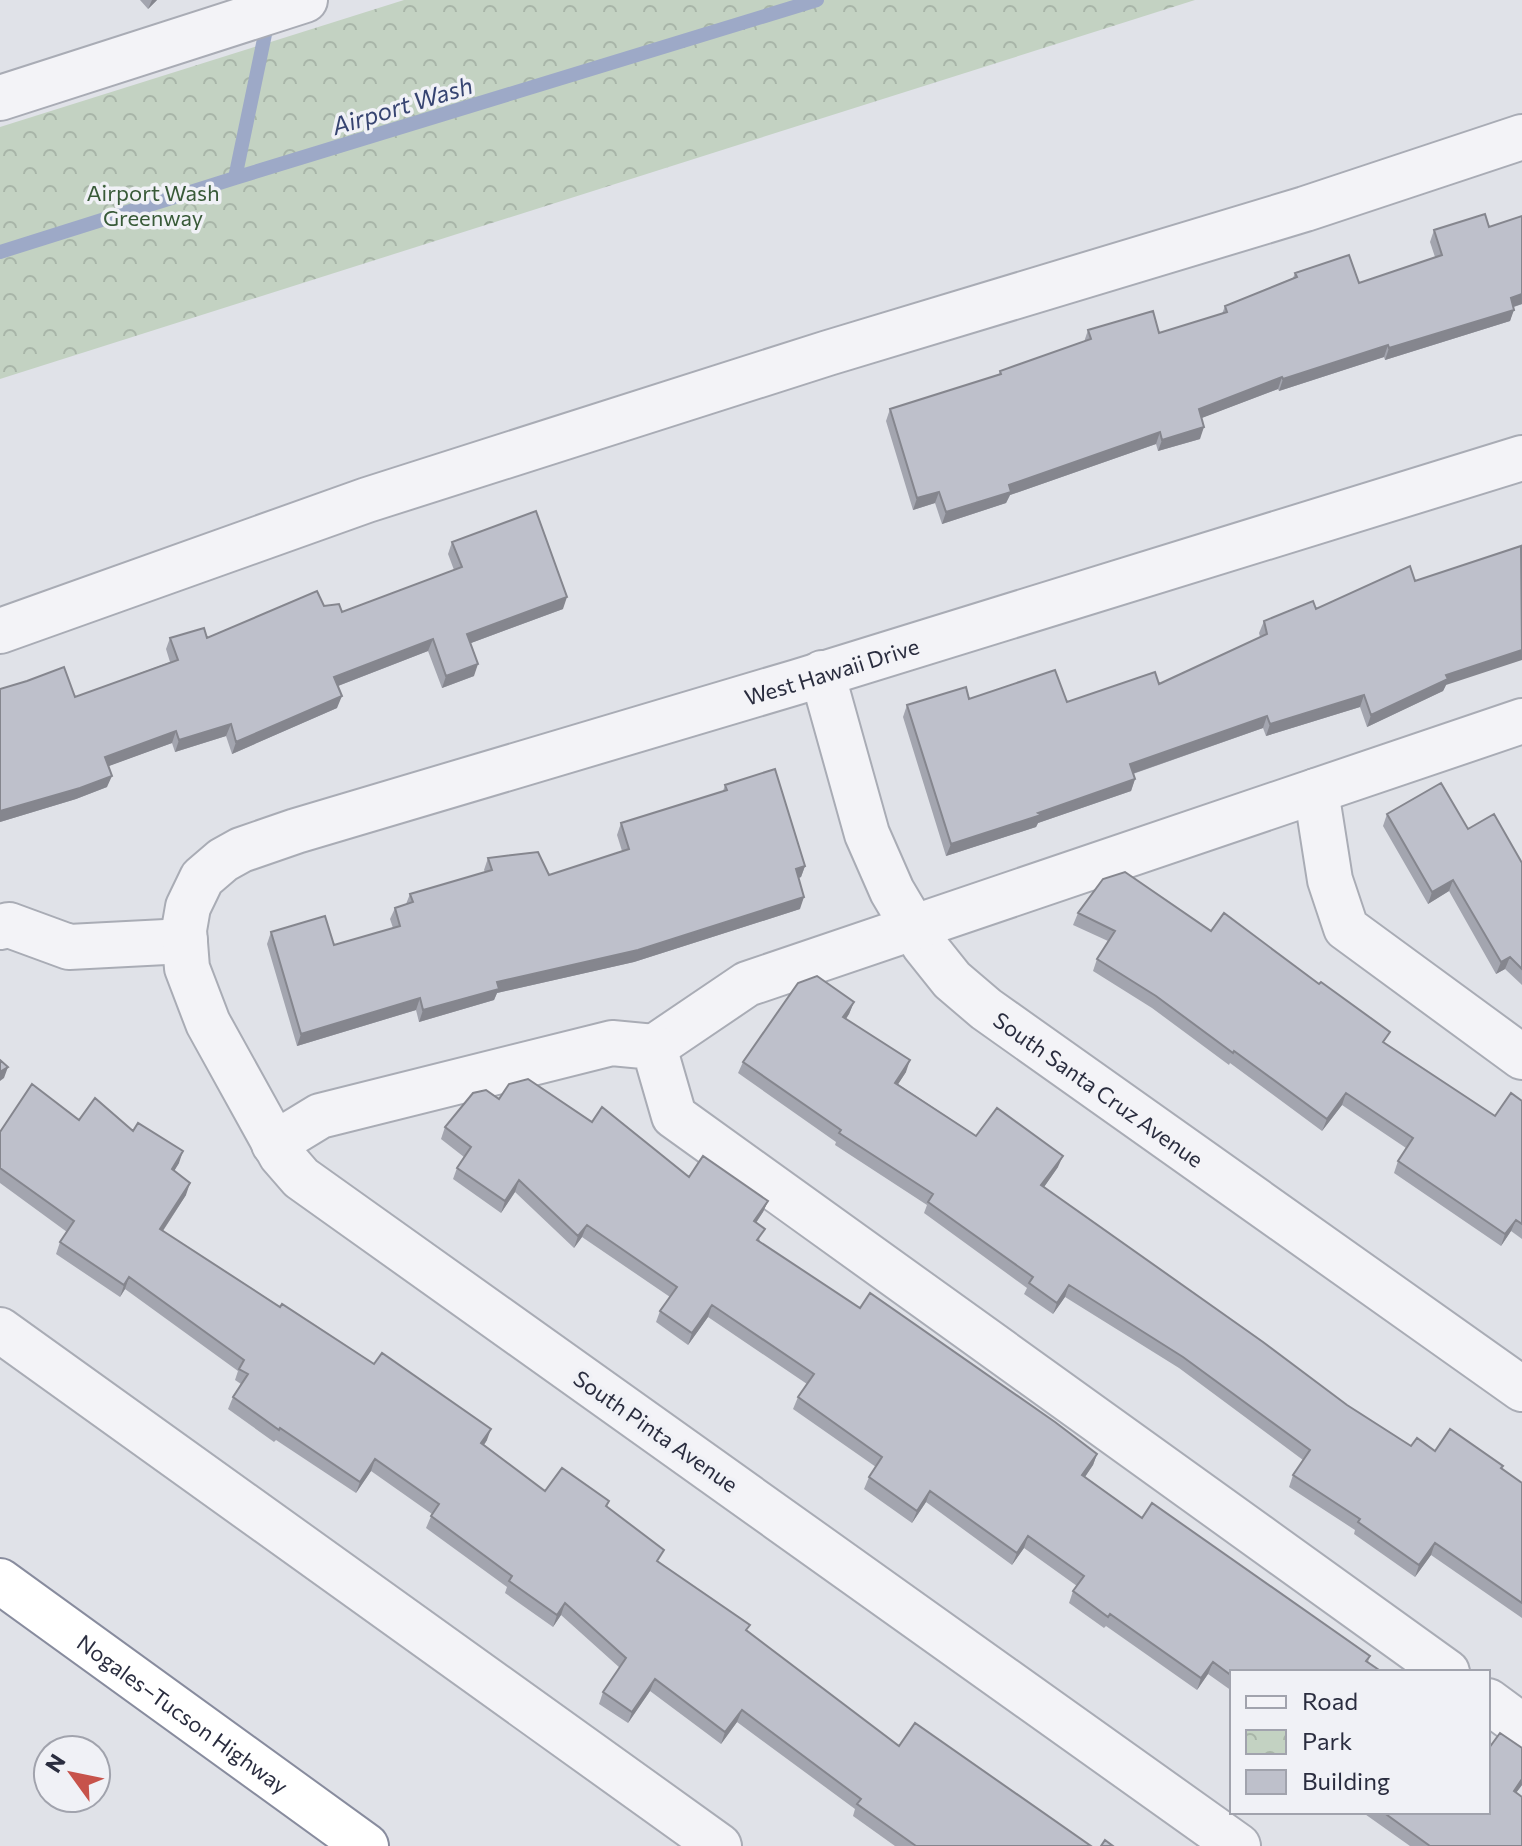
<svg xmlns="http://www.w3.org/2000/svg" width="1522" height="1846" viewBox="0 0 1522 1846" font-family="Commissioner,sans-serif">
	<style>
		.park { fill: url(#park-crowns) }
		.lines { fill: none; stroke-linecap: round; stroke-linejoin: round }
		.stream { stroke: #9da9c7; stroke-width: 14 }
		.minor-casing { stroke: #a9acb5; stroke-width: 48 }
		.highway-casing { stroke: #888c9e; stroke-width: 48 }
		.minor { stroke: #f3f3f7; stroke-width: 44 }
		.highway { stroke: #fff; stroke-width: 44 }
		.wall { fill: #a3a5af }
		.shaded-wall { fill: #85868e }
		.building { fill: #bec0cb; stroke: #85868e; stroke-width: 2 }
		.labels { text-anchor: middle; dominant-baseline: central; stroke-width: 7; stroke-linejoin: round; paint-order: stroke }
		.park-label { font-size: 22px; fill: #385a38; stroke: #f0f1f6 }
		.street-label { font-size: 22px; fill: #2a2d3f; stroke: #f0f1f6 }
		.water-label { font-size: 24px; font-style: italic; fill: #364471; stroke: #f0f1f6 }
	</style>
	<defs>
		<pattern id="park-crowns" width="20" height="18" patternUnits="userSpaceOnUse" patternTransform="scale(2)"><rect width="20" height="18" fill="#c3d2c2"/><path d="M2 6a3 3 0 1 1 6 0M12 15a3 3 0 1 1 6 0" fill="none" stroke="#a8b5a8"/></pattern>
	</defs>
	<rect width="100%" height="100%" fill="#e0e2e8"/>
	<!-- park -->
	<path class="park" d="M 404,0 L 1195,0 L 0,379 L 0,127 Z"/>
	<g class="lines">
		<!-- stream -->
		<path class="stream" d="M 235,178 L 268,20
			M 0,252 L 235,178 L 817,0"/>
		<defs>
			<g id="minor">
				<path d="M 0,98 L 305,0"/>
				<path d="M 0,631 L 367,500 L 828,353 L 1305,209 L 1522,137"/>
				<path id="s1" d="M 822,673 L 867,834 L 892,891 L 924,945 L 952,980 L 986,1009 L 1522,1389"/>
				<path d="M 1316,791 L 1330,880 L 1346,928 L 1522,1057"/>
				<path d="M 0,927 L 9,925 L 69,947 L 185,941"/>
				<path d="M 654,1047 L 747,984 L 1522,721"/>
				<path d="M 274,1144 L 320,1116 L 612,1043 L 654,1047 L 674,1116 L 1447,1672"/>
				<path d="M 0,1330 L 719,1846"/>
				<path d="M 1488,1701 L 1522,1726"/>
				<path id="s2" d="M 1238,1846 L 301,1178 L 281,1155 L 208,1023 L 187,968 L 184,930 L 188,907 L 202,878 L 223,860 L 241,850 L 296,831 L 797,682 L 1522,458"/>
			</g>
			<g id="highway">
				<path id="s3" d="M 0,1581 L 366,1846"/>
			</g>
		</defs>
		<!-- minor casing -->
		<use href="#minor" class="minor-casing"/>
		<!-- highway casing -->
		<use href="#highway" class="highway-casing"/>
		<!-- minor -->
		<use href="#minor" class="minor"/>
		<!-- highway -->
		<use href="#highway" class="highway"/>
	</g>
	<!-- wall -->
	<path class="wall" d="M 140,0 L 157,0 L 148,9 Z
		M 1522,216 L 1522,304 L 1514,307 L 1510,321 L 1385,360 L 1384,357 L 1279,391 L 1278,389 L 1201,418 L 1200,439 L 1158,451 L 1156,444 L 1010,495 L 1006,503 L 942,524 L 935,503 L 913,510 L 886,421 L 890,409 L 999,375 L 1000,371 L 1084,342 L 1088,330 L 1159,333 L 1222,314 L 1225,306 L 1293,278 L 1295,273 L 1359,283 L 1435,257 L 1430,242 L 1434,230 L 1489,227 Z
		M 452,542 L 563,609 L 471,643 L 474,676 L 442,688 L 428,651 L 338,686 L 337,708 L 232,754 L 226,736 L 175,752 L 172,743 L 108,766 L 107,787 L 76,799 L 0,822 L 0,689 L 75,697 L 170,662 L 166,649 L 170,638 L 207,638 L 324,606 L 342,612 L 454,570 L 448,554 Z
		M 1316,609 L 1446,685 L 1443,691 L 1367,727 L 1360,707 L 1266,736 L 1263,728 L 1133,774 L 1135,779 L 1131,791 L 1038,823 L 1036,827 L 946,856 L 903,717 L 907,705 L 969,699 L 1067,702 L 1159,684 L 1260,637 L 1259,633 L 1264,621 Z
		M 725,785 L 805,866 L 801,877 L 799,878 L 800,909 L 634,962 L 497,993 L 494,1000 L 419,1022 L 416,1010 L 297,1046 L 267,944 L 271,932 L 334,945 L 393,928 L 390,919 L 395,908 L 406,904 L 410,894 L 485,872 L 484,870 L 488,858 L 549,875 L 622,851 L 617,835 L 621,823 L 723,791 Z
		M 1387,814 L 1468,829 L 1522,863 L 1522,985 L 1505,969 L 1496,974 L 1449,891 L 1428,904 L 1383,826 Z
		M 1078,913 L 1211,931 L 1495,1116 L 1522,1101 L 1522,1239 L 1511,1231 L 1501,1246 L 1394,1173 L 1398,1161 L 1406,1148 L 1342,1105 L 1322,1131 L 1230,1063 L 1229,1065 L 1152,1008 L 1093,971 L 1097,959 L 1108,941 L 1073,925 Z
		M 854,1002 L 849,1014 L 846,1019 L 906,1072 L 898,1084 L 976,1136 L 1058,1167 L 1044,1187 L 1347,1405 L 1411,1446 L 1435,1451 L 1502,1469 L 1522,1483 L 1522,1618 L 1431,1555 L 1415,1577 L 1354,1534 L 1355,1530 L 1289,1487 L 1293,1475 L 1303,1460 L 1179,1368 L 1065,1297 L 1053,1314 L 1024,1294 L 1027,1288 L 924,1213 L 927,1205 L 835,1145 L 836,1142 L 738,1073 L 743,1062 Z
		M 499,1099 L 592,1122 L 689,1177 L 768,1201 L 763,1212 L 756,1223 L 760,1242 L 860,1308 L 1097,1454 L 1093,1465 L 1085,1477 L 1142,1518 L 1370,1656 L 1368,1662 L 1232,1672 L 1232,1691 L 1208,1674 L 1197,1690 L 1106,1626 L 1104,1628 L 1069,1603 L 1073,1591 L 1077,1586 L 1024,1548 L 1012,1565 L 926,1502 L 912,1523 L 864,1489 L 869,1477 L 876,1467 L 793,1409 L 798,1397 L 807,1384 L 708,1317 L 688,1345 L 656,1322 L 660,1311 L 670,1297 L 582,1237 L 574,1248 L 515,1192 L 501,1213 L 453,1179 L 457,1168 L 464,1157 L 441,1139 L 445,1127 Z
		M 79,1120 L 133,1131 L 179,1163 L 174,1171 L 186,1195 L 163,1231 L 487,1440 L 484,1445 L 545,1491 L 609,1501 L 607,1507 L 659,1562 L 747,1632 L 899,1746 L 1091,1846 L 895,1846 L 853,1816 L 855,1809 L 737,1722 L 721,1744 L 650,1691 L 628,1723 L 599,1704 L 603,1692 L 620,1668 L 561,1615 L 553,1627 L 505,1593 L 507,1587 L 426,1528 L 432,1514 L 371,1471 L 356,1493 L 276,1440 L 274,1442 L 228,1409 L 233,1397 L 241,1384 L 235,1380 L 238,1371 L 125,1289 L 120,1297 L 56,1254 L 60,1242 L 67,1232 L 0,1183 L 0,1132 Z
		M 1489,1748 L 1522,1748 L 1522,1785 L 1516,1793 L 1522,1846 L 1410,1846 L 1362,1812 L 1488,1812 Z"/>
	<!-- shaded-wall -->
	<path class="shaded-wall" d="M 152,0 L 157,0 L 148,9 Z
		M 1522,294 L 1522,304 L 1506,309 L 1511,298 Z
		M 1514,310 L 1510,321 L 1385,360 L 1389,348 Z
		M 1388,345 L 1384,357 L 1279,391 L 1283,379 Z
		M 1282,377 L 1278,389 L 1194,421 L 1199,409 Z
		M 1204,427 L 1200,439 L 1158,451 L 1162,440 Z
		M 1160,432 L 1156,444 L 1010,495 L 1006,503 L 942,524 L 946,512 L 1009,485 Z
		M 939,492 L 935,503 L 913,510 L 917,498 Z
		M 567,597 L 563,609 L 463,646 L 467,634 Z
		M 433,639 L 428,651 L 330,689 L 334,677 Z
		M 1522,650 L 1522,660 L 1446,685 L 1443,691 L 1367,727 L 1371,715 L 1446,675 Z
		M 478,664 L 474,676 L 442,688 L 446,676 Z
		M 1364,695 L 1360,707 L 1266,736 L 1270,724 Z
		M 342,696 L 337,708 L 232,754 L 236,742 Z
		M 1267,716 L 1263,728 L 1126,776 L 1130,764 Z
		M 231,724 L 226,736 L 175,752 L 179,740 Z
		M 176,731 L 172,743 L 101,769 L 105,757 Z
		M 112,776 L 107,787 L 76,799 L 0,822 L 0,811 Z
		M 1135,779 L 1131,791 L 1038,823 L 1036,827 L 946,856 L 951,844 Z
		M 805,866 L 801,877 L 792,880 L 796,869 Z
		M 1453,880 L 1449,891 L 1428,904 L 1432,892 Z
		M 804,897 L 800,909 L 634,962 L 497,993 L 494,1000 L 419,1022 L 423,1010 L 497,982 Z
		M 1510,957 L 1505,969 L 1496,974 L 1501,962 Z
		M 420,998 L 416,1010 L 297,1046 L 301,1034 Z
		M 854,1002 L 849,1014 L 839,1029 L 843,1017 Z
		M 910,1060 L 906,1072 L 891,1095 L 895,1083 Z
		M 8,1067 L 4,1078 L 0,1081 L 0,1072 Z
		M 1346,1093 L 1342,1105 L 1322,1131 L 1327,1119 Z
		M 183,1151 L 179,1163 L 168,1181 L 172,1169 Z
		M 1063,1156 L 1058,1167 L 1037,1197 L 1041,1185 Z
		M 519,1180 L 515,1192 L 501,1213 L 505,1201 Z
		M 190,1183 L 186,1195 L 156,1241 L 160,1229 Z
		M 768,1201 L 763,1212 L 749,1233 L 754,1221 Z
		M 1516,1220 L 1511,1231 L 1501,1246 L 1505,1234 Z
		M 587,1225 L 582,1237 L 574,1248 L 578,1236 Z
		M 129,1277 L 125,1289 L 120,1297 L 124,1285 Z
		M 1069,1285 L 1065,1297 L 1053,1314 L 1057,1303 Z
		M 712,1305 L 708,1317 L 688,1345 L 692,1333 Z
		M 491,1429 L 487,1440 L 477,1455 L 481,1443 Z
		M 1097,1454 L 1093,1465 L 1078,1487 L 1082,1475 Z
		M 375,1459 L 371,1471 L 356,1493 L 360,1482 Z
		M 930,1491 L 926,1502 L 912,1523 L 917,1511 Z
		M 1028,1536 L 1024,1548 L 1012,1565 L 1017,1553 Z
		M 1435,1543 L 1431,1555 L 1415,1577 L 1419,1565 Z
		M 565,1603 L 561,1615 L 553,1627 L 557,1615 Z
		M 1213,1662 L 1208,1674 L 1197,1690 L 1201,1678 Z
		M 655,1679 L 650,1691 L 628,1723 L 632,1712 Z
		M 742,1710 L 737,1722 L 721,1744 L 725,1732 Z
		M 1522,1779 L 1522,1785 L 1509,1802 L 1514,1791 Z"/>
	<!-- building -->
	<path class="building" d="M 1485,214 L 1489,227 L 1522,216 L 1522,294 L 1511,298 L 1514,310 L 1389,348 L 1388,345 L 1283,379 L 1282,377 L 1199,409 L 1204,427 L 1162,440 L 1160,432 L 1009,485 L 1011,492 L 946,512 L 939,492 L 917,498 L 890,409 L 1001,374 L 1000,371 L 1091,339 L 1088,330 L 1153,311 L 1159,333 L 1227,312 L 1225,306 L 1297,277 L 1295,273 L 1349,255 L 1359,283 L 1442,255 L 1434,230 Z
		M 536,511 L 567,597 L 467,634 L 478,664 L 446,676 L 433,639 L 334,677 L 342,696 L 236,742 L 231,724 L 179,740 L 176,731 L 105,757 L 112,776 L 80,788 L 0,811 L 0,689 L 27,681 L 64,667 L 75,697 L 178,660 L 170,638 L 204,628 L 207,638 L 317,591 L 324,606 L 339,604 L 342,612 L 462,567 L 452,542 Z
		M 1521,546 L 1522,650 L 1446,675 L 1448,679 L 1371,715 L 1364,695 L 1270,724 L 1267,716 L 1130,764 L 1135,779 L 1038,813 L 1041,815 L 951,844 L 907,705 L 966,687 L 969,699 L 1055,670 L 1067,702 L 1155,672 L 1159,684 L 1267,634 L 1264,621 L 1313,601 L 1316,609 L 1410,566 L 1415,581 Z
		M 775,769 L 805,866 L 796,869 L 804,897 L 638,950 L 497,982 L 499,989 L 423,1010 L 420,998 L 301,1034 L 271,932 L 325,916 L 334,945 L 400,926 L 395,908 L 413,902 L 410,894 L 492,870 L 488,858 L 538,852 L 549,875 L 629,849 L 621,823 L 727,790 L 725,785 Z
		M 1441,783 L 1468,829 L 1494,814 L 1522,863 L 1522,969 L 1510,957 L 1501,962 L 1453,880 L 1432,892 L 1387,814 Z
		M 1125,872 L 1211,931 L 1224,913 L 1319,984 L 1321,982 L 1390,1032 L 1383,1042 L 1495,1116 L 1511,1093 L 1522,1101 L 1522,1224 L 1516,1220 L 1505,1234 L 1398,1161 L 1413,1138 L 1346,1093 L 1327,1119 L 1234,1051 L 1233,1053 L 1156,996 L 1097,959 L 1115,931 L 1078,913 L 1103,879 Z
		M 817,976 L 854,1002 L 843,1017 L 910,1060 L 895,1083 L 976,1136 L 997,1108 L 1063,1156 L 1041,1185 L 1263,1342 L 1347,1405 L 1411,1446 L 1417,1438 L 1435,1451 L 1450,1429 L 1503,1466 L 1501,1468 L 1522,1483 L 1522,1603 L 1435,1543 L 1419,1565 L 1358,1522 L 1360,1519 L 1293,1475 L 1310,1450 L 1183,1357 L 1069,1285 L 1057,1303 L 1029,1283 L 1033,1277 L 928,1202 L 933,1194 L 839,1133 L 841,1130 L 743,1062 L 798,983 Z
		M 0,1060 L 8,1067 L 0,1072 Z
		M 528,1079 L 592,1122 L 602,1107 L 689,1177 L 703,1156 L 768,1201 L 754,1221 L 765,1229 L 757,1240 L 860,1308 L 870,1293 L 1055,1422 L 1097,1454 L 1082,1475 L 1142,1518 L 1152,1503 L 1370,1656 L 1366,1661 L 1382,1672 L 1232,1672 L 1232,1676 L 1213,1662 L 1201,1678 L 1110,1614 L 1108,1617 L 1073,1591 L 1084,1576 L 1028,1536 L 1017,1553 L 930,1491 L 917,1511 L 869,1477 L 882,1457 L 798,1397 L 814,1374 L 712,1305 L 692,1333 L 660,1311 L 677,1287 L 587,1225 L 578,1236 L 519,1180 L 505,1201 L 457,1168 L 471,1147 L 445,1127 L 473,1093 L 486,1090 L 499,1099 L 509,1084 Z
		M 32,1084 L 79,1120 L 95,1098 L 133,1131 L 138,1123 L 183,1151 L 172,1169 L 190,1183 L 160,1229 L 280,1307 L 282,1304 L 374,1364 L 382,1353 L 491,1429 L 481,1443 L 545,1491 L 562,1468 L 609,1501 L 606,1506 L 664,1550 L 657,1561 L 750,1625 L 746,1630 L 899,1746 L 915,1723 L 1091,1846 L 916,1846 L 857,1804 L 861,1799 L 742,1710 L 725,1732 L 655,1679 L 632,1712 L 603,1692 L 626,1658 L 565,1603 L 557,1615 L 509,1581 L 512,1576 L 431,1516 L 439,1504 L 375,1459 L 360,1482 L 280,1428 L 279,1430 L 233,1397 L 248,1374 L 239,1369 L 244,1360 L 129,1277 L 124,1285 L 60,1242 L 74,1221 L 0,1168 L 0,1132 Z
		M 1500,1733 L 1522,1748 L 1522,1779 L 1514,1791 L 1522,1797 L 1522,1846 L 1430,1846 L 1383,1812 L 1488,1812 L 1488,1747 L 1489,1748 Z
		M 1105,1840 L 1113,1846 L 1101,1846 Z"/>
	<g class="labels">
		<!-- park labels -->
		<g class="park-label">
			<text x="153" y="192">Airport Wash<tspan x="153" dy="25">Greenway</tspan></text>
		</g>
		<!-- street labels -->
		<g class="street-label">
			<text stroke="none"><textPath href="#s2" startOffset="2150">West Hawaii Drive</textPath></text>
			<text stroke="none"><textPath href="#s1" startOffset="520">South Santa Cruz Avenue</textPath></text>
			<text transform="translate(656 1431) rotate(35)">South Pinta Avenue</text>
			<text stroke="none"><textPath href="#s3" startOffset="226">Nogales–Tucson Highway</textPath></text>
		</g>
		<!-- water labels -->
		<g class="water-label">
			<text transform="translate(402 105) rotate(-17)">Airport Wash</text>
		</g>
	</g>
	<!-- legend -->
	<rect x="1230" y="1670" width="260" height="144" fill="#f0f1f6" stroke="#a1a3ad" stroke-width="2"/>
	<rect x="1246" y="1696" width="40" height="12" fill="#f3f3f7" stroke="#a1a3ad" stroke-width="2"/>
	<text x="1302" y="1710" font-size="24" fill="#2a2d3f">Road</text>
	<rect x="1246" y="1730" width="40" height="24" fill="url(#park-crowns)" stroke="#a1a3ad" stroke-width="2"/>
	<text x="1302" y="1750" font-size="24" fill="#2a2d3f">Park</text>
	<rect x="1246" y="1770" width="40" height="24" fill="#bec0cb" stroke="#a1a3ad" stroke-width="2"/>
	<text x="1302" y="1790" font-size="24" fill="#2a2d3f">Building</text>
	<!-- north arrow -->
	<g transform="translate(72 1774) rotate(303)"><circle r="38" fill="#f0f1f6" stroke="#a1a3ad" stroke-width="2"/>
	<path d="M0-6L14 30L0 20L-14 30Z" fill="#c7534b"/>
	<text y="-12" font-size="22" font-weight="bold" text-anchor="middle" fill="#2a2d3f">N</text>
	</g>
</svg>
